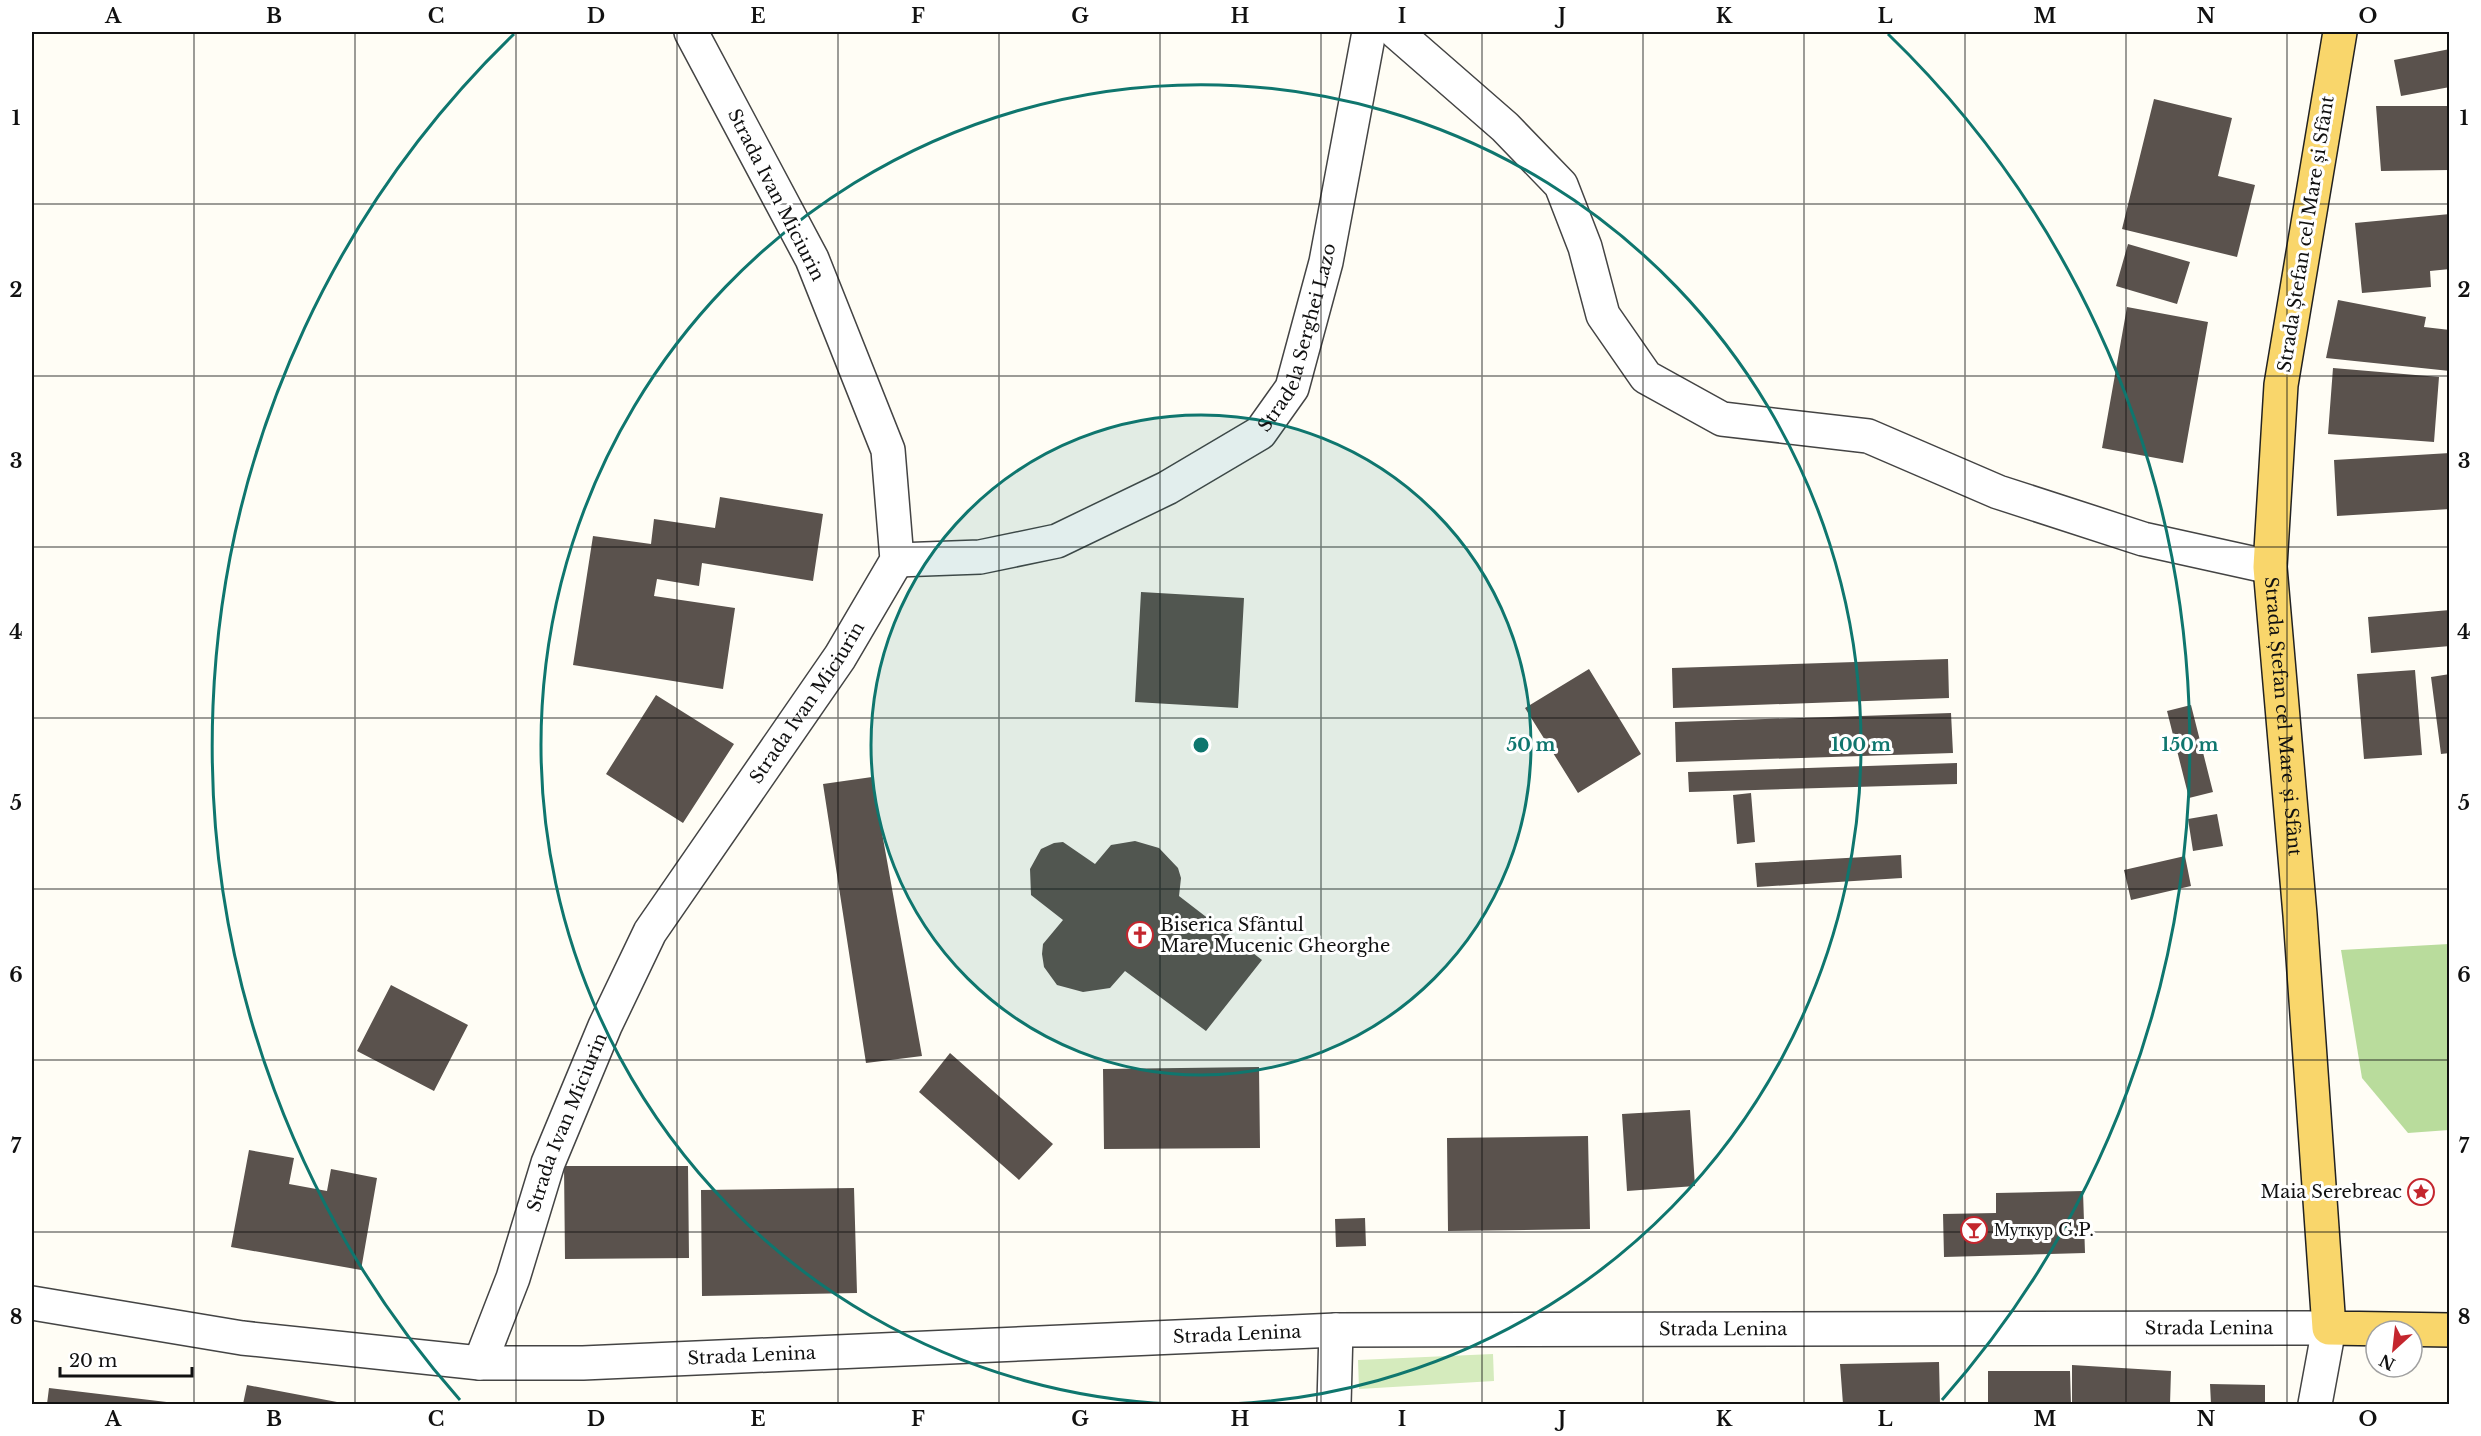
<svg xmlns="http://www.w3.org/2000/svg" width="2481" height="1436" viewBox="0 0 2481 1436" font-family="'Libre Baskerville',serif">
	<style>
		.green { fill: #d5ebbd }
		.forest { fill: #b9dc9c }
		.building { fill: #5a524d }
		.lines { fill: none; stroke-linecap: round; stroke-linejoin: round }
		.minor-casing { stroke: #444; stroke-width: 36 }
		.major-casing { stroke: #222; stroke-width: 36 }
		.minor { stroke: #fff; stroke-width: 33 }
		.major { stroke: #f9d66b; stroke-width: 33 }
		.grid { fill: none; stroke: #111; stroke-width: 1.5; stroke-opacity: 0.55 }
		.ring { fill: none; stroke: #0f766e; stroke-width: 3 }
		.labels { text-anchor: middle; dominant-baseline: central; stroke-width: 6; stroke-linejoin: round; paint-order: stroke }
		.street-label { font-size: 18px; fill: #111; stroke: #fff }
		.poi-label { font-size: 18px; fill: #111; stroke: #fff; text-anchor: start }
		.centre { fill: #0f766e; stroke: #fff; stroke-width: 3 }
		.ring-label { font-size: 18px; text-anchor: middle; font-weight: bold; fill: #0f766e; stroke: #fff; stroke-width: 6; stroke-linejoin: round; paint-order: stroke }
		.neatline { fill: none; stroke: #111; stroke-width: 2 }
		.grid-label { font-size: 20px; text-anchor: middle; font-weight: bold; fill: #111 }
	</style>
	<rect width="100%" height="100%" fill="#fffdf5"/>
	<!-- green -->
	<path class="green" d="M 1493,1354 L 1494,1381 L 1359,1389 L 1358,1360 Z"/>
	<!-- forest -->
	<path class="forest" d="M 2449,944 L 2449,1130 L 2408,1133 L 2362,1078 L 2341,950 Z"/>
	<!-- building -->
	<path class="building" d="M 2450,49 L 2450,87 L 2401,96 L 2394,60 Z
		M 2154,99 L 2232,118 L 2218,176 L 2255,185 L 2237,257 L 2122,229 Z
		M 2376,106 L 2450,106 L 2450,170 L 2381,171 Z
		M 2450,214 L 2450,269 L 2430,271 L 2431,287 L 2362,293 L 2355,223 Z
		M 2128,244 L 2190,262 L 2177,304 L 2116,286 Z
		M 2338,300 L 2426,317 L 2424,327 L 2450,330 L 2450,371 L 2326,358 Z
		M 2127,307 L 2208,322 L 2183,463 L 2102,448 Z
		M 2333,368 L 2439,377 L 2434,442 L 2328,434 Z
		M 2450,453 L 2450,509 L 2337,516 L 2334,460 Z
		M 720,497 L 823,514 L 813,581 L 702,563 L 699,586 L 657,579 L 654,596 L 735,608 L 723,689 L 573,665 L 593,536 L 651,544 L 654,519 L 715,528 Z
		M 1141,592 L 1244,598 L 1238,708 L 1135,702 Z
		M 2450,610 L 2450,646 L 2371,653 L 2368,617 Z
		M 1948,659 L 1949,698 L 1673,708 L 1672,668 Z
		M 1589,669 L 1641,754 L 1578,793 L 1525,708 Z
		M 2415,670 L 2422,755 L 2364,759 L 2357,674 Z
		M 2450,674 L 2450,753 L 2441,754 L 2431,677 Z
		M 656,695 L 734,744 L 683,823 L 606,774 Z
		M 2191,705 L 2213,792 L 2189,798 L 2167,711 Z
		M 1951,713 L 1953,753 L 1676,762 L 1675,722 Z
		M 1957,763 L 1957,784 L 1689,792 L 1688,772 Z
		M 872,777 L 922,1056 L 866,1063 L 823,784 Z
		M 1751,793 L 1755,842 L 1737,844 L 1733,795 Z
		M 2217,814 L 2223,846 L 2193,851 L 2188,819 Z
		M 1135,841 L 1159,848 L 1178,868 L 1181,878 L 1179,896 L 1262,960 L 1206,1031 L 1125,971 L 1110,988 L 1083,992 L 1057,985 L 1044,967 L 1042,954 L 1043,944 L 1063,920 L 1031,895 L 1030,869 L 1041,849 L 1054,843 L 1063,842 L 1095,864 L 1111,845 Z
		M 1901,855 L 1902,878 L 1757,887 L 1755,863 Z
		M 2185,856 L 2191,886 L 2131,900 L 2124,870 Z
		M 391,985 L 468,1025 L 434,1091 L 357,1051 Z
		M 950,1053 L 1053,1144 L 1019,1180 L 919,1092 Z
		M 1259,1067 L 1260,1148 L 1104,1149 L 1103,1069 Z
		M 1690,1110 L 1695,1186 L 1627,1191 L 1622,1114 Z
		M 1588,1136 L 1590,1229 L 1448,1231 L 1447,1138 Z
		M 249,1150 L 294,1158 L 289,1184 L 327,1191 L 331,1169 L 377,1178 L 361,1270 L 231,1247 Z
		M 564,1166 L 688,1166 L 689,1258 L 565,1259 Z
		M 854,1188 L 857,1293 L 702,1296 L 701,1190 Z
		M 2083,1191 L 2085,1253 L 1944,1257 L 1943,1214 L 1996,1213 L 1996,1193 Z
		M 1365,1218 L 1366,1246 L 1336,1247 L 1335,1219 Z
		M 1939,1362 L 1940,1404 L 1843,1404 L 1840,1364 Z
		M 2072,1365 L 2171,1371 L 2170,1404 L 2072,1404 Z
		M 1988,1371 L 2070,1371 L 2071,1404 L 1988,1404 Z
		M 2210,1384 L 2265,1385 L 2265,1404 L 2211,1404 Z
		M 247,1385 L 337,1402 L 337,1404 L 243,1404 Z
		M 49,1388 L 175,1403 L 175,1404 L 47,1404 Z"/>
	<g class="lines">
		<defs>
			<g id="minor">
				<path d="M 1396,32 L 1505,127 L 1561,185 L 1585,247 L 1603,315 L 1646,377 L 1722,419 L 1868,436 L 1998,492 L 2143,539 L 2270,567"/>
				<path id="s1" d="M 897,560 L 980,557 L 1057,541 L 1167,488 L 1260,433 L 1292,388 L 1326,262 L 1369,32"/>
				<path id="s2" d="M 32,1303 L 242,1338 L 480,1363 L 583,1363 L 1336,1330 L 2329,1328 L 2315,1404"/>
				<path id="s3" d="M 480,1363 L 513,1278 L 548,1163 L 605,1026 L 650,932 L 840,657 L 897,560 L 888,450 L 812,259 L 691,32"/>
				<path d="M 1334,1404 L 1336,1330"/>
			</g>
			<g id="major">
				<path id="s4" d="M 2340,32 L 2281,385 L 2270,567 L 2300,915 L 2329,1328 L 2450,1330"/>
			</g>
		</defs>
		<!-- minor casing -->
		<use href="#minor" class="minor-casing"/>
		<!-- major casing -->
		<use href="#major" class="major-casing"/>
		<!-- minor -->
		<use href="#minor" class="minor"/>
		<!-- major -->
		<use href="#major" class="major"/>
	</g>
	<!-- grid -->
	<path class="grid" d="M 194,32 L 194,1404M 355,32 L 355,1404M 516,32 L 516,1404M 677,32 L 677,1404M 838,32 L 838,1404M 999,32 L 999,1404M 1160,32 L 1160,1404M 1321,32 L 1321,1404M 1482,32 L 1482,1404M 1643,32 L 1643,1404M 1804,32 L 1804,1404M 1965,32 L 1965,1404M 2126,32 L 2126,1404M 2287,32 L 2287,1404M 32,204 L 2450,204M 32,376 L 2450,376M 32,547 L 2450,547M 32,718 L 2450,718M 32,889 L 2450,889M 32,1060 L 2450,1060M 32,1232 L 2450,1232"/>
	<!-- distance rings -->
	<circle cx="1201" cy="745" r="330" fill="#0f766e" fill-opacity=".12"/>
	<g class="ring">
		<circle cx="1201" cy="745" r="330"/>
		<path d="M1172 1404A660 660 0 1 1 1230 1404"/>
		<path d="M460 1400A989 989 0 0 1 514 34M1888 34A989 989 0 0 1 1942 1400"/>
	</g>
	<!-- icons -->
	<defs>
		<symbol id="church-ring" viewBox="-11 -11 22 22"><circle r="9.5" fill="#fff" stroke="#c4262e" stroke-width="1.5"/><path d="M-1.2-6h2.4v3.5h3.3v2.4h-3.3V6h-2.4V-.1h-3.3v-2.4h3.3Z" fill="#c4262e"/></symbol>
		<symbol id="sight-ring" viewBox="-11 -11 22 22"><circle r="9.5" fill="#fff" stroke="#c4262e" stroke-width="1.5"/><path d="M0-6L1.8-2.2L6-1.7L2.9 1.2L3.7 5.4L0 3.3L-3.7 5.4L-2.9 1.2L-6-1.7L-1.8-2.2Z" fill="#c4262e"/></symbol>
		<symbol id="bar-ring" viewBox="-11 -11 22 22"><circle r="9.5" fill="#fff" stroke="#c4262e" stroke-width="1.5"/><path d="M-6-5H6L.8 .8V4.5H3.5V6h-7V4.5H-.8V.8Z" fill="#c4262e"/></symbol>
	</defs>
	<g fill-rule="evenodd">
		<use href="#church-ring" x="1125" y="920" width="30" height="30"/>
		<use href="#sight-ring" x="2406" y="1177" width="30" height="30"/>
		<use href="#bar-ring" x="1959" y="1215" width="30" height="30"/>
	</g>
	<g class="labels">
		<!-- street labels -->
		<g class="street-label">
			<text transform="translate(776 195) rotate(63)">Strada Ivan Miciurin</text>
			<text transform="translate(2306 234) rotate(-81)">Strada Ștefan cel Mare și Sfânt</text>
			<text stroke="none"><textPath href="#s1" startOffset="496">Stradela Serghei Lazo</textPath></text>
			<text stroke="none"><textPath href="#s3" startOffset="742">Strada Ivan Miciurin</textPath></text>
			<text stroke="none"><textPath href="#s4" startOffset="690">Strada Ștefan cel Mare și Sfânt</textPath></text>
			<text stroke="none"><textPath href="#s3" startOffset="256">Strada Ivan Miciurin</textPath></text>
			<text stroke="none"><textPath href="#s2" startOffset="2182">Strada Lenina</textPath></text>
			<text stroke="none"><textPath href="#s2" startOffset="1696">Strada Lenina</textPath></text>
			<text stroke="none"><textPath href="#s2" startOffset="1210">Strada Lenina</textPath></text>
			<text stroke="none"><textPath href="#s2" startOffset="724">Strada Lenina</textPath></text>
		</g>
		<!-- poi labels -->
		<g class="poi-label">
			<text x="1160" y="925">Biserica Sfântul<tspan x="1160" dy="21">Mare Mucenic Gheorghe</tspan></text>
			<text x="2402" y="1192" text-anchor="end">Maia Serebreac</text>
			<text x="1994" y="1230">Муткур G.P.</text>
		</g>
	</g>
	<circle cx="1201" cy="745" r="9" class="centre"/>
	<g class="ring-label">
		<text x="1531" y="751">50 m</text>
		<text x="1861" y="751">100 m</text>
		<text x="2190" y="751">150 m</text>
	</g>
	<!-- border -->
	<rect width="2481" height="1436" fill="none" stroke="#ffffff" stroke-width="66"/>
	<!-- north arrow -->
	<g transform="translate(2394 1349) rotate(207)"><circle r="28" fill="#ffffff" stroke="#a0a0a0" stroke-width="1.5"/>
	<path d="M0-4.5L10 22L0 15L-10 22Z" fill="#c4262e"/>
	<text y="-9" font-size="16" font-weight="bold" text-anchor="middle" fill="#111111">N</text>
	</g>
	<!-- scale -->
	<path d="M60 1367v9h132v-9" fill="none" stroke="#111111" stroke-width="3"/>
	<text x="69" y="1367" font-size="18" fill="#111111" stroke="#ffffff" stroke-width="4.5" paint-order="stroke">20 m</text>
	<rect x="33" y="33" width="2415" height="1370" class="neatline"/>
	<g class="grid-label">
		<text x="113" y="23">A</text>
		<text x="274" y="23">B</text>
		<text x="436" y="23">C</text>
		<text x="596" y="23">D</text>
		<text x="758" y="23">E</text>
		<text x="918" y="23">F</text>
		<text x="1080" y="23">G</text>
		<text x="1240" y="23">H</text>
		<text x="1402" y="23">I</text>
		<text x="1562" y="23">J</text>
		<text x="1724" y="23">K</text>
		<text x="1885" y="23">L</text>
		<text x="2045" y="23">M</text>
		<text x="2206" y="23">N</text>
		<text x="2368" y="23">O</text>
		<text x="16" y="125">1</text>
		<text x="2464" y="125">1</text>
		<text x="16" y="297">2</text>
		<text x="2464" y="297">2</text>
		<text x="16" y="468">3</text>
		<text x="2464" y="468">3</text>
		<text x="16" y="639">4</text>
		<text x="2464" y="639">4</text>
		<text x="16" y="810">5</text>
		<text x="2464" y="810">5</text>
		<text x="16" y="982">6</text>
		<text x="2464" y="982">6</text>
		<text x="16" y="1153">7</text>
		<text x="2464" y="1153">7</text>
		<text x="16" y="1324">8</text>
		<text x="2464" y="1324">8</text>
		<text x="113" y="1426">A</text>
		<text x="274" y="1426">B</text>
		<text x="436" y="1426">C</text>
		<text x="596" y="1426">D</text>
		<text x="758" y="1426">E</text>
		<text x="918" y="1426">F</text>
		<text x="1080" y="1426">G</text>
		<text x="1240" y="1426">H</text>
		<text x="1402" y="1426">I</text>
		<text x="1562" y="1426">J</text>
		<text x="1724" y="1426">K</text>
		<text x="1885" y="1426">L</text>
		<text x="2045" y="1426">M</text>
		<text x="2206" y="1426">N</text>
		<text x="2368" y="1426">O</text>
	</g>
</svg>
